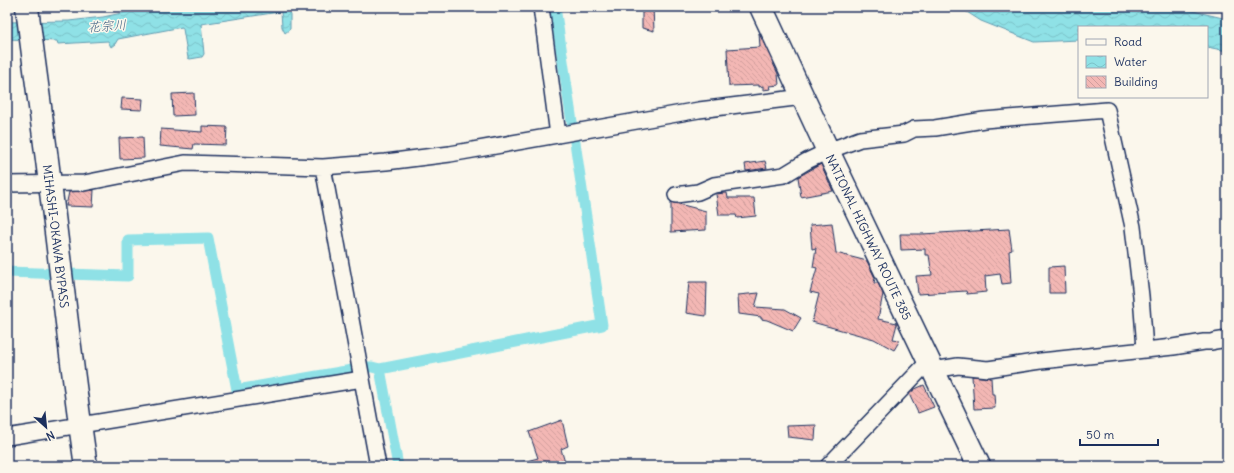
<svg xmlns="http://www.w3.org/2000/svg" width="1234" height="473" viewBox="0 0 1234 473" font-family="Delius,'Klee One',sans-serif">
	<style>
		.water { fill: url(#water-waves); stroke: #619ab0 }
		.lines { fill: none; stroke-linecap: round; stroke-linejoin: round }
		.canal { stroke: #8fe1e6; stroke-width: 11 }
		.building { fill: url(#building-back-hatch); stroke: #1b2f5e }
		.minor-casing { stroke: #1b2f5e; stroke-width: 18 }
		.highway-casing { stroke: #1b2f5e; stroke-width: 25 }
		.minor { stroke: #fbf7ec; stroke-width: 15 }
		.highway { stroke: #fbf7ec; stroke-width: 22 }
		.labels { text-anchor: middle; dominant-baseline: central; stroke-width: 3; stroke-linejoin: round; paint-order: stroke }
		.street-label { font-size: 12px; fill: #1b2f5e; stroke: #fbf7ec }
		.water-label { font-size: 13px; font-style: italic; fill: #385c80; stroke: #fbf7ec }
	</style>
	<defs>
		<pattern id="water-waves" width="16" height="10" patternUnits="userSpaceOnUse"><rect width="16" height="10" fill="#8fe1e6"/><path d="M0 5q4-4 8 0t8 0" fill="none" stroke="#7bc1c8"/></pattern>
		<pattern id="building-back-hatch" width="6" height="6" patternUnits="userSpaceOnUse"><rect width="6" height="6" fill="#f3b7b4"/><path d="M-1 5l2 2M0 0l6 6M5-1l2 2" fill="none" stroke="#d09e9d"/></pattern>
	</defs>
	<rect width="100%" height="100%" fill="#fbf7ec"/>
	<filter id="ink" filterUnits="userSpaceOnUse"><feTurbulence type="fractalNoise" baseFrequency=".025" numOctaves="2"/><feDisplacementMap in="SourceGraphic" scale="8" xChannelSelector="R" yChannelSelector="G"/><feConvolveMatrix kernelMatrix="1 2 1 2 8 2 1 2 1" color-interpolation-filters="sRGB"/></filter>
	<g filter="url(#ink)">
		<!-- water -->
		<path class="water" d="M 150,7 L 307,7 L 291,10 L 290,14 L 290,29 L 285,33 L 282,27 L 281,12 L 279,12 L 201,24 L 204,54 L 202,57 L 190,59 L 188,58 L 183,29 L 182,27 L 118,39 L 115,44 L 111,47 L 108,41 L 58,44 L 57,41 L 7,39 L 7,22 L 69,21 L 103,17 Z
			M 959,7 L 1176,7 L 1227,19 L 1227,51 L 1207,47 L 1207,27 L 1079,27 L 1079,40 L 1034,42 L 981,21 Z"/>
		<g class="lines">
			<!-- canal -->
			<path class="canal" d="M 7,272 L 128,276 L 128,240 L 208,238 L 237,390 L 352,370
				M 367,367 L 372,367 L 380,369
				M 398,466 L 380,369 L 602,325 L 555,7"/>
		</g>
		<!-- building -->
		<path class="building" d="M 653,7 L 654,31 L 642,28 L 642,8 Z
			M 759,33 L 778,74 L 779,85 L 770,86 L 771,89 L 763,90 L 763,86 L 759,87 L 759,85 L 729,86 L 727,49 L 760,47 Z
			M 194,93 L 195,115 L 173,116 L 172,94 Z
			M 122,98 L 143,99 L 142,110 L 121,109 Z
			M 202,126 L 227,127 L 226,145 L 194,144 L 193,149 L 160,146 L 161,129 L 202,132 Z
			M 143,137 L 144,158 L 120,159 L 119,138 Z
			M 765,161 L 767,168 L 746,171 L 745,164 Z
			M 821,164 L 833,191 L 801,197 L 798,177 Z
			M 94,190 L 93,207 L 66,206 L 69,192 Z
			M 725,193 L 727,193 L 728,198 L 754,198 L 756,216 L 737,218 L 736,215 L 719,215 L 716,194 Z
			M 671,202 L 706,211 L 706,230 L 671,232 Z
			M 832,223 L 836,253 L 867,261 L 875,278 L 874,283 L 878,283 L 883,294 L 878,319 L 897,323 L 897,324 L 893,339 L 900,340 L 894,350 L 874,339 L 812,322 L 819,294 L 810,292 L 817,268 L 813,267 L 816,248 L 812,249 L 810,225 Z
			M 1009,229 L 1012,250 L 1009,251 L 1011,283 L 1002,284 L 1000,274 L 985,276 L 986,292 L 967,294 L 966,291 L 918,294 L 916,276 L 932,275 L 929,255 L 925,255 L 925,249 L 901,250 L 900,234 L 922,234 Z
			M 1064,266 L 1065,293 L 1049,293 L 1049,267 Z
			M 689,282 L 707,282 L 706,316 L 686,313 Z
			M 759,293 L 755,307 L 785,309 L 801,318 L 793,331 L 767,320 L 761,319 L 761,317 L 739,314 L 738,295 Z
			M 972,376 L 991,378 L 992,394 L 994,394 L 995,408 L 974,409 Z
			M 924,385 L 934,407 L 918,413 L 909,394 L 915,389 Z
			M 562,420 L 568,446 L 561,449 L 566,466 L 520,466 L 519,463 L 538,458 L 529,432 Z
			M 816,425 L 815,440 L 788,437 L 787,426 Z"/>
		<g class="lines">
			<defs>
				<path id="minor" d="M 541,7 L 558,135
					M 323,167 L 378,466
					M 7,184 L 84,183 L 185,163 L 323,167 L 386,162 L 450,154 L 699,110 L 803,97
					M 676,195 L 698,192 L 714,185 L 784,175 L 807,161 L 828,151 L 860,139 L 904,134 L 914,129 L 935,128 L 984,120 L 1107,110 L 1133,227 L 1141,296 L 1145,349
					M 933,370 L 958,366 L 988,369 L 1041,361 L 1173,347 L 1204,342 L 1212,342 L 1215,341 L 1227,339
					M 7,437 L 362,379
					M 828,466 L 929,361"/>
				<g id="highway">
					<path id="s1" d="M 27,7 C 34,66 43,125 50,184 C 62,278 72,372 86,466"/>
					<path id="s2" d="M 761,7 L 828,151 L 979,466"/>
				</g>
			</defs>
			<!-- minor casing -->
			<use href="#minor" class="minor-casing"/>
			<!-- highway casing -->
			<use href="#highway" class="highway-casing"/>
			<!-- minor -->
			<use href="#minor" class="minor"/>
			<!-- highway -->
			<use href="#highway" class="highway"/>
		</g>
	</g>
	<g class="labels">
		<!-- street labels -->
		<g class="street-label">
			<text stroke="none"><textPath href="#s1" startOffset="231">MIHASHI-OKAWA BYPASS</textPath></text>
			<text stroke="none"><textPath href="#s2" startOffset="254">NATIONAL HIGHWAY ROUTE 385</textPath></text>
		</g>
		<!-- water labels -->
		<g class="water-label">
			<text transform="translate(107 26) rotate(-4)">花宗川</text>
		</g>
	</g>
	<!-- margin -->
	<rect width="1234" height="473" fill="none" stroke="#fbf7ec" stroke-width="24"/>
	<rect x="12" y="12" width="1210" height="449" fill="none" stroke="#1b2f5e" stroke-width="1.5" filter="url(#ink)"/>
	<!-- legend -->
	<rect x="1078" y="26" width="130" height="72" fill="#fbf7ec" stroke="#a1a7b3"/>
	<rect x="1086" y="39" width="20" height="6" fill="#fbf7ec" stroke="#a1a7b3"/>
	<text x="1114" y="46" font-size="12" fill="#1b2f5e">Road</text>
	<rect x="1086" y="56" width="20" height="12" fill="url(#water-waves)" stroke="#a1a7b3"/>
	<text x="1114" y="66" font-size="12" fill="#1b2f5e">Water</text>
	<rect x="1086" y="76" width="20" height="12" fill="url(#building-back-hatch)" stroke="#a1a7b3"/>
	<text x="1114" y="86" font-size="12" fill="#1b2f5e">Building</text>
	<!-- north arrow -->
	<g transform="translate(46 427) rotate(153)" stroke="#fbf7ec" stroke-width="3" paint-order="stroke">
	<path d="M0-3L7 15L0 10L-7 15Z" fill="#1b2f5e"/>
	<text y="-6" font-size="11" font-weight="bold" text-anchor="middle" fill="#1b2f5e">N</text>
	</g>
	<!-- scale -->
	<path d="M1080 439v6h78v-6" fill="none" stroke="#1b2f5e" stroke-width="2"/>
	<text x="1086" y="439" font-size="12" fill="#1b2f5e" stroke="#fbf7ec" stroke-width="3" paint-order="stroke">50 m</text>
</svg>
